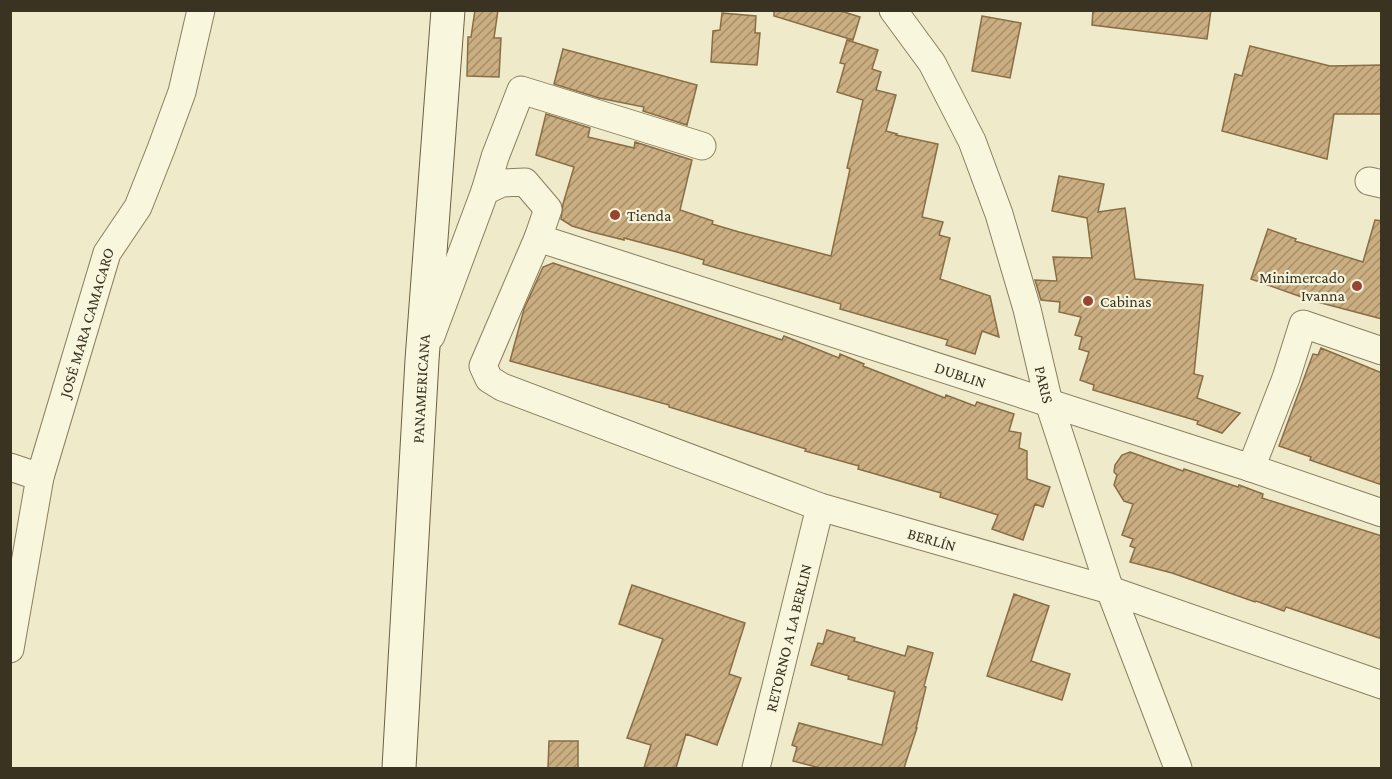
<svg xmlns="http://www.w3.org/2000/svg" width="1392" height="779" viewBox="0 0 1392 779" font-family="'Crimson Pro',serif">
	<style>
		.building { fill: url(#building-hatch); stroke: #896d45; stroke-width: 1.5 }
		.lines { fill: none; stroke-linecap: round; stroke-linejoin: round }
		.street-casing { stroke: #8a7e5f; stroke-width: 29 }
		.secondary-casing { stroke: #6c5f42; stroke-width: 35 }
		.street { stroke: #f8f6dd; stroke-width: 27 }
		.secondary { stroke: #f8f6dd; stroke-width: 33 }
		.poi-dot { fill: #974430; stroke: #f5f3da; stroke-width: 2 }
		.labels { text-anchor: middle; dominant-baseline: central; stroke-width: 4.5; stroke-linejoin: round; paint-order: stroke }
		.poi-label { font-size: 16px; fill: #3b3322; stroke: #f5f3da; text-anchor: start }
		.street-label { font-size: 16px; fill: #3b3322; stroke: #f5f3da }
	</style>
	<defs>
		<pattern id="building-hatch" width="6" height="6" patternUnits="userSpaceOnUse" patternTransform="scale(1.5)"><rect width="6" height="6" fill="#caae81"/><path d="M-1 1l2-2M0 6l6-6M5 7l2-2" fill="none" stroke="#a58e69"/></pattern>
	</defs>
	<rect width="100%" height="100%" fill="#eeeaca"/>
	<!-- building -->
	<path class="building" d="M 475,10 L 498,10 L 494,38 L 501,38 L 499,77 L 467,76 L 468,37 L 471,37 Z
		M 774,10 L 838,10 L 860,17 L 853,40 L 774,16 Z
		M 1093,10 L 1211,10 L 1207,39 L 1092,25 Z
		M 722,13 L 756,16 L 755,33 L 760,33 L 757,65 L 711,62 L 713,31 L 720,30 Z
		M 982,16 L 1021,23 L 1010,78 L 972,71 Z
		M 847,40 L 878,50 L 872,69 L 881,72 L 876,90 L 896,95 L 886,131 L 897,134 L 896,135 L 938,144 L 922,217 L 943,222 L 939,235 L 950,238 L 940,279 L 990,296 L 999,337 L 982,331 L 975,354 L 946,345 L 948,340 L 840,309 L 841,304 L 703,264 L 704,260 L 677,252 L 624,238 L 624,240 L 592,232 L 572,226 L 561,219 L 563,204 L 574,167 L 536,155 L 546,114 L 590,128 L 588,137 L 634,148 L 635,142 L 692,160 L 680,210 L 713,221 L 712,224 L 739,232 L 831,256 L 850,169 L 847,168 L 863,100 L 837,92 L 845,64 L 840,63 Z
		M 1250,46 L 1330,66 L 1382,65 L 1382,114 L 1334,114 L 1327,159 L 1222,131 L 1235,74 L 1242,76 Z
		M 563,49 L 697,85 L 687,125 L 643,111 L 644,107 L 599,98 L 554,84 Z
		M 1059,176 L 1104,184 L 1098,212 L 1125,208 L 1135,279 L 1203,285 L 1194,374 L 1203,376 L 1197,398 L 1240,413 L 1222,433 L 1197,424 L 1198,421 L 1093,390 L 1094,385 L 1080,380 L 1089,352 L 1079,349 L 1082,337 L 1075,335 L 1081,317 L 1059,312 L 1060,302 L 1041,300 L 1035,280 L 1057,281 L 1053,257 L 1092,258 L 1087,218 L 1052,211 Z
		M 1375,220 L 1382,221 L 1382,319 L 1310,300 L 1251,279 L 1268,229 L 1296,239 L 1295,241 L 1363,262 Z
		M 553,263 L 782,340 L 784,336 L 839,358 L 840,354 L 864,364 L 863,366 L 945,398 L 946,395 L 975,406 L 977,402 L 1014,414 L 1009,431 L 1021,433 L 1019,448 L 1027,451 L 1027,479 L 1050,487 L 1043,507 L 1035,504 L 1023,540 L 992,529 L 998,515 L 940,497 L 941,493 L 858,469 L 859,466 L 805,451 L 806,449 L 669,407 L 669,405 L 510,361 L 524,309 L 543,267 Z
		M 1321,348 L 1382,373 L 1382,485 L 1310,460 L 1311,457 L 1279,446 L 1313,354 L 1318,355 Z
		M 1130,452 L 1183,471 L 1184,469 L 1238,487 L 1239,485 L 1263,494 L 1262,498 L 1382,536 L 1382,639 L 1286,607 L 1284,611 L 1256,601 L 1255,602 L 1172,573 L 1130,562 L 1135,548 L 1130,546 L 1133,539 L 1122,535 L 1133,504 L 1124,501 L 1114,485 L 1117,475 L 1114,472 L 1115,465 L 1122,455 Z
		M 632,585 L 745,623 L 729,674 L 741,678 L 717,745 L 686,734 L 676,768 L 644,768 L 651,745 L 627,738 L 663,639 L 619,624 Z
		M 1014,594 L 1049,606 L 1031,661 L 1070,674 L 1062,700 L 987,676 Z
		M 827,630 L 855,638 L 854,641 L 905,656 L 908,646 L 933,653 L 924,686 L 926,687 L 916,728 L 917,728 L 904,768 L 820,768 L 793,761 L 797,747 L 792,745 L 799,723 L 882,745 L 895,692 L 848,679 L 849,676 L 811,665 L 818,643 L 823,644 Z
		M 549,741 L 578,741 L 578,768 L 548,768 Z"/>
	<g class="lines">
		<defs>
			<g id="street">
				<path id="s1" d="M 893,10 L 932,63 L 972,141 L 999,214 L 1027,309 L 1049,403 L 1110,590 L 1178,768"/>
				<path d="M 1369,181 L 1382,184"/>
				<path d="M 485,191 L 495,157 L 521,90 L 702,146"/>
				<path id="s2" d="M 538,238 L 1251,468 L 1382,513"/>
				<path id="s3" d="M 431,336 L 485,191 L 502,183 L 525,182 L 548,209 L 538,238 L 483,366 L 489,379 L 502,387 L 820,507 L 1110,590 L 1382,685"/>
				<path d="M 10,467 L 40,477"/>
				<path d="M 1251,468 L 1286,378 L 1303,324 L 1382,351"/>
				<path id="s4" d="M 10,649 L 40,477 L 107,253 L 138,207 L 161,149 L 182,92 L 201,10"/>
				<path id="s5" d="M 756,768 L 820,507"/>
			</g>
			<g id="secondary">
				<path id="s6" d="M 399,768 L 422,360 L 448,10"/>
			</g>
		</defs>
		<!-- street casing -->
		<use href="#street" class="street-casing"/>
		<!-- secondary casing -->
		<use href="#secondary" class="secondary-casing"/>
		<!-- street -->
		<use href="#street" class="street"/>
		<!-- secondary -->
		<use href="#secondary" class="secondary"/>
	</g>
	<!-- markers -->
	<g class="poi-dot">
		<circle cx="615" cy="215" r="6"/>
		<circle cx="1357" cy="286" r="6"/>
		<circle cx="1088" cy="301" r="6"/>
	</g>
	<g class="labels">
		<!-- poi labels -->
		<g class="poi-label">
			<text x="627" y="215">Tienda</text>
			<text x="1345" y="277" text-anchor="end">Minimercado<tspan x="1345" dy="18">Ivanna</tspan></text>
			<text x="1100" y="301">Cabinas</text>
		</g>
		<!-- street labels -->
		<g class="street-label">
			<text stroke="none"><textPath href="#s4" startOffset="336">JOSÉ MARA CAMACARO</textPath></text>
			<text stroke="none"><textPath href="#s2" startOffset="444">DUBLIN</textPath></text>
			<text stroke="none"><textPath href="#s1" startOffset="408">PARIS</textPath></text>
			<text stroke="none"><textPath href="#s6" startOffset="380">PANAMERICANA</textPath></text>
			<text stroke="none"><textPath href="#s3" startOffset="888">BERLÍN</textPath></text>
			<text stroke="none"><textPath href="#s5" startOffset="134">RETORNO A LA BERLIN</textPath></text>
		</g>
	</g>
	<!-- border -->
	<rect width="1392" height="779" fill="none" stroke="#3b3322" stroke-width="24"/>
</svg>
